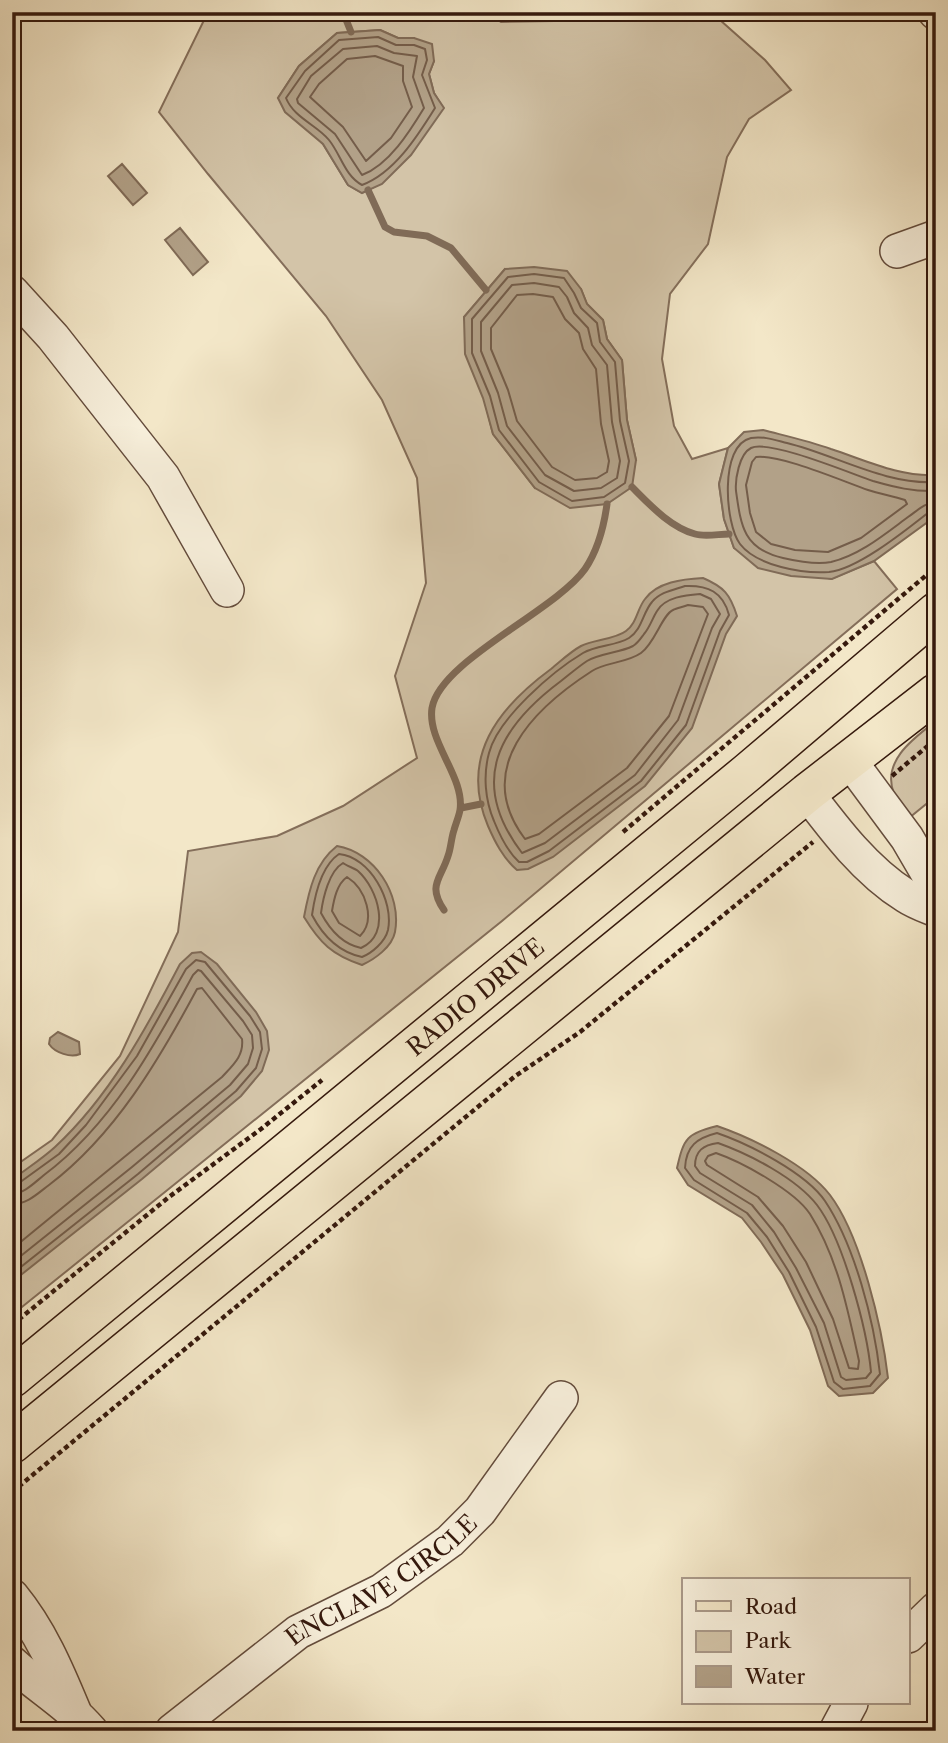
<svg xmlns="http://www.w3.org/2000/svg" width="948" height="1743" viewBox="0 0 948 1743" font-family="'Libre Caslon Text',serif">
	<style>
		.green { fill: #d3c4a8; stroke: #846e5a; stroke-width: 2; fill-rule: evenodd }
		.water { fill: #b2a188; stroke: #806b57; stroke-width: 2 }
		.lines { fill: none; stroke-linecap: round; stroke-linejoin: round }
		.shore { stroke: #745d4a; stroke-width: 2 }
		.stream { stroke: #806b57; stroke-width: 7 }
		.minor-casing { stroke: #644c3c; stroke-width: 36 }
		.major-casing { stroke: #35190d; stroke-width: 41 }
		.path { stroke: #35190d; stroke-width: 4.5; stroke-dasharray: 5 3.5; stroke-linecap: butt }
		.minor { stroke: #f7efdb; stroke-width: 33 }
		.major { stroke: #f3e7c8; stroke-width: 38 }
		.labels { text-anchor: middle; dominant-baseline: central; stroke-width: 7; stroke-linejoin: round; paint-order: stroke }
		.street-label { font-size: 24px; fill: #35190d; stroke: #f7efdb }
	</style>
	<rect width="100%" height="100%" fill="#f3e7c8"/>
	<filter id="stains"><feTurbulence type="fractalNoise" baseFrequency=".00286" numOctaves="4"/><feColorMatrix values="0 0 0 0 .2 0 0 0 0 .09 0 0 0 0 .02 0 0 0 .5 -.17"/></filter>
	<radialGradient id="worn" r=".72"><stop offset=".6" stop-color="#630" stop-opacity="0"/><stop offset="1" stop-color="#630" stop-opacity=".3"/></radialGradient>
	<!-- green -->
	<path class="green" d="M 208,12 L 485,12 L 501,22 L 554,21 L 573,12 L 711,12 L 765,60 L 791,90 L 749,119 L 727,157 L 708,244 L 670,294 L 662,359 L 674,426 L 692,459 L 728,448 L 719,484 L 724,519 L 734,548 L 831,579 L 874,561 L 897,589 L 502,921 L 12,1315 L 12,1168 L 52,1140 L 120,1056 L 178,932 L 188,851 L 277,836 L 343,806 L 417,758 L 395,676 L 426,583 L 417,478 L 382,400 L 326,316 L 208,174 L 159,112 ZM 380,30 L 398,38 L 414,38 L 434,61 L 429,74 L 434,93 L 443,108 L 382,183 L 362,193 L 348,185 L 323,144 L 278,98 L 299,66 L 337,33 ZM 505,269 L 581,289 L 587,304 L 603,320 L 607,339 L 622,360 L 627,420 L 636,460 L 535,488 L 493,434 L 464,317 Z
		M 936,721 L 936,796 L 909,818 C 904,810 898,802 894,794 C 881,761 914,738 936,721 Z"/>
	<!-- water -->
	<path class="water" d="M 380,30 L 398,38 L 414,38 L 432,44 L 434,61 L 429,74 L 434,93 L 444,108 L 411,155 L 382,184 L 362,193 L 348,185 L 323,144 L 285,112 L 278,98 L 299,66 L 337,33 Z
		M 122,164 L 147,193 L 133,205 L 108,176 Z
		M 180,228 L 208,262 L 193,275 L 165,240 Z
		M 534,267 L 567,271 L 581,289 L 587,304 L 603,320 L 607,339 L 622,360 L 627,420 L 636,460 L 632,487 L 607,504 L 570,508 L 535,488 L 493,434 L 483,398 L 465,354 L 464,317 L 505,269 Z
		M 763,430 C 786,436 809,441 831,449 C 865,460 899,477 936,475 L 936,516 L 874,561 L 832,579 L 791,576 L 758,568 L 734,548 L 724,519 L 719,484 L 728,448 L 744,432 Z
		M 703,578 C 724,587 730,594 737,616 L 726,634 L 692,728 L 645,786 L 553,857 L 528,869 L 517,870 C 503,858 495,842 488,826 C 459,757 498,708 551,669 C 561,661 570,652 581,646 C 593,640 616,639 626,631 C 637,623 637,609 645,599 C 657,582 683,579 703,578 Z
		M 337,846 C 374,852 402,894 395,932 C 392,947 375,959 362,965 C 332,955 320,943 304,917 C 309,890 315,863 337,846 Z
		M 201,952 L 217,964 L 256,1012 L 267,1031 L 269,1050 L 262,1071 L 241,1096 L 142,1179 L 12,1282 L 12,1180 C 26,1169 42,1159 55,1147 C 109,1097 146,1029 180,964 L 192,953 Z
		M 58,1032 L 79,1042 L 80,1054 C 71,1058 55,1053 49,1044 L 50,1038 Z
		M 717,1126 C 752,1138 807,1165 830,1195 C 861,1236 882,1327 888,1378 L 873,1393 L 839,1396 L 828,1386 L 810,1330 L 783,1275 L 761,1242 L 742,1218 L 688,1185 L 677,1168 C 684,1137 687,1134 717,1126 Z"/>
	<g class="lines">
		<!-- shore -->
		<path class="shore" d="M 378,37 L 396,45 L 414,45 L 425,49 L 427,60 L 422,75 L 435,108 C 417,137 394,173 362,185 C 345,176 341,155 329,140 C 317,125 294,118 286,98 L 305,71 L 339,40 Z
			M 377,46 L 394,53 L 417,56 L 413,77 L 424,108 C 410,131 389,165 362,175 L 335,134 L 298,103 L 297,99 L 311,76 L 343,49 Z
			M 375,56 L 403,66 L 403,81 L 412,107 L 391,138 L 366,161 L 343,127 L 310,97 L 319,84 L 347,59 Z
			M 534,274 L 564,278 L 574,293 L 581,308 L 597,323 L 600,342 L 615,362 L 620,421 L 629,461 L 625,483 L 604,497 L 572,501 L 539,482 L 499,430 L 490,396 L 472,353 L 472,319 L 508,277 Z
			M 534,283 L 559,287 L 567,297 L 574,313 L 588,328 L 592,345 L 607,365 L 612,422 L 620,461 L 617,478 L 601,488 L 574,491 L 545,475 L 507,426 L 498,393 L 481,351 L 481,322 L 512,285 Z
			M 533,294 L 553,297 L 565,319 L 579,333 L 583,349 L 596,369 L 601,424 L 609,461 L 607,472 L 597,478 L 575,480 L 552,467 L 517,421 L 508,390 L 491,349 L 491,328 L 517,295 Z
			M 756,457 C 780,454 842,481 868,490 C 880,494 893,496 905,500 L 907,504 L 861,538 L 828,552 L 795,550 L 771,544 L 756,532 L 750,513 L 746,485 L 752,462 Z
			M 936,482 C 885,485 836,455 787,443 C 775,440 764,436 751,438 C 719,445 725,524 740,544 C 757,566 803,574 829,572 C 858,569 906,530 929,512 L 936,511
			M 936,491 C 914,492 894,487 873,481 C 852,474 769,439 751,448 C 739,454 735,480 736,491 C 741,527 744,549 783,558 C 796,561 817,565 831,562 C 860,555 885,534 908,517 C 917,511 924,503 936,502
			M 685,586 C 708,585 723,592 729,615 L 720,631 L 686,725 L 641,781 L 549,851 L 527,862 L 519,862 C 507,851 500,836 494,821 C 485,800 483,775 489,753 C 498,718 553,671 583,653 C 597,645 616,646 629,638 C 642,630 643,612 652,602 C 660,592 673,590 685,586 Z
			M 700,594 L 711,599 L 720,614 L 712,628 L 678,720 L 635,775 L 545,843 L 522,853 C 468,782 498,728 561,681 C 570,674 578,667 587,661 C 601,653 619,653 633,646 C 638,643 641,638 644,634 C 650,627 652,619 657,611 C 665,597 686,595 700,594 Z
			M 688,605 L 703,607 L 708,614 L 669,716 L 627,768 L 539,834 L 525,839 C 472,769 533,709 592,671 C 606,662 627,663 641,653 C 655,643 662,615 673,610 C 677,608 683,607 688,605 Z
			M 339,854 C 370,857 394,901 388,930 C 385,942 372,953 362,957 C 338,952 323,936 312,915 C 315,894 321,866 339,854 Z
			M 343,863 C 347,866 354,868 358,871 C 378,889 392,934 361,948 C 342,944 330,930 321,913 C 323,898 329,871 343,863 Z
			M 347,877 C 366,889 376,920 360,936 L 339,923 L 332,911 C 334,899 337,884 347,877 Z
			M 717,1133 C 749,1144 806,1173 825,1201 C 855,1246 874,1321 880,1374 L 870,1386 L 843,1389 L 834,1382 L 816,1327 L 789,1272 L 767,1237 L 747,1213 L 694,1180 L 685,1168 C 686,1146 697,1138 717,1133 Z
			M 718,1143 C 749,1154 796,1178 817,1205 C 843,1239 867,1329 871,1372 L 866,1378 L 846,1380 L 841,1377 L 824,1323 L 796,1268 L 774,1232 L 752,1205 L 700,1173 L 695,1166 C 695,1151 703,1145 718,1143 Z
			M 716,1153 C 742,1162 795,1191 810,1214 C 838,1258 848,1311 859,1361 L 858,1369 L 849,1368 L 833,1319 L 806,1262 L 783,1226 L 758,1197 L 707,1165 L 705,1161 L 708,1156 Z
			M 12,1185 L 19,1183 L 59,1154 L 86,1125 L 137,1056 L 186,969 L 196,960 L 205,962 L 250,1016 L 260,1032 L 262,1049 L 256,1068 L 236,1091 L 138,1174 L 12,1274
			M 12,1194 C 25,1193 34,1183 44,1175 C 111,1125 154,1047 193,975 L 198,970 L 201,971 L 243,1021 L 252,1035 L 253,1048 L 248,1064 L 230,1085 L 132,1167 L 12,1263
			M 12,1204 C 28,1204 38,1193 49,1185 C 115,1135 159,1060 197,989 L 202,988 L 242,1039 C 244,1056 233,1065 222,1077 L 12,1249"/>
		<!-- stream -->
		<path class="stream" d="M 343,12 L 351,32
			M 368,190 L 385,227 L 394,232 L 427,236 L 451,248 L 486,290
			M 632,487 C 650,505 670,527 695,534 C 705,537 719,534 729,534
			M 461,808 L 481,804
			M 444,910 C 427,885 441,879 448,856 C 451,848 451,839 454,830 C 456,823 459,816 460,810 C 465,777 427,742 432,708 C 440,661 555,611 585,569 C 598,550 604,526 607,504"/>
		<defs>
			<g id="minor">
				<path d="M 935,12 L 936,13"/>
				<path d="M 897,251 L 936,237"/>
				<path d="M 12,292 L 53,337 L 163,477 L 227,590"/>
				<path d="M 850,761 L 907,838 L 928,874 L 936,906"/>
				<path d="M 807,793 C 835,830 866,871 906,896 C 915,902 926,906 936,910"/>
				<path d="M 12,1596 C 40,1630 57,1670 74,1711"/>
				<path d="M 908,1636 L 936,1609"/>
				<path d="M 12,1663 C 38,1687 68,1704 91,1731"/>
				<path id="s1" d="M 172,1731 L 298,1632 L 381,1591 L 450,1541 L 480,1511 L 561,1398"/>
				<path d="M 836,1731 L 851,1703"/>
			</g>
			<g id="major">
				<path id="s2" d="M 12,1378 L 748,772 L 936,612"/>
				<path d="M 12,1444 L 807,793 L 936,693"/>
			</g>
		</defs>
		<!-- minor casing -->
		<use href="#minor" class="minor-casing"/>
		<!-- major casing -->
		<use href="#major" class="major-casing"/>
		<!-- path -->
		<path class="path" d="M 892,776 L 936,739
			M 623,832 L 936,567
			M 12,1325 L 169,1197 L 261,1129 L 322,1080
			M 12,1492 L 514,1077 L 580,1032 L 813,842"/>
		<!-- minor -->
		<use href="#minor" class="minor"/>
		<!-- major -->
		<use href="#major" class="major"/>
	</g>
	<g class="labels">
		<!-- street labels -->
		<g class="street-label">
			<text stroke="none"><textPath href="#s2" startOffset="600">RADIO DRIVE</textPath></text>
			<text stroke="none"><textPath href="#s1" startOffset="259">ENCLAVE CIRCLE</textPath></text>
		</g>
	</g>
	<!-- margin -->
	<rect width="948" height="1743" fill="none" stroke="#f3e7c8" stroke-width="42"/>
	<rect x="14" y="14" width="920" height="1715" fill="none" stroke="#35190d" stroke-width="3.5"/>
	<rect x="21" y="21" width="906" height="1701" fill="none" stroke="#35190d" stroke-width="2"/>
	<!-- legend -->
	<rect x="682" y="1578" width="228" height="126" fill="#f7efdb" stroke="#a99989" stroke-width="2"/>
	<rect x="696" y="1601" width="35" height="10" fill="#f3e7c8" stroke="#a99989" stroke-width="2"/>
	<text x="745" y="1614" font-size="21" fill="#35190d">Road</text>
	<rect x="696" y="1631" width="35" height="21" fill="#d3c4a8" stroke="#a99989" stroke-width="2"/>
	<text x="745" y="1648" font-size="21" fill="#35190d">Park</text>
	<rect x="696" y="1666" width="35" height="21" fill="#b2a188" stroke="#a99989" stroke-width="2"/>
	<text x="745" y="1684" font-size="21" fill="#35190d">Water</text>
	<rect width="100%" height="100%" filter="url(#stains)"/>
	<rect width="100%" height="100%" fill="url(#worn)"/>
</svg>
